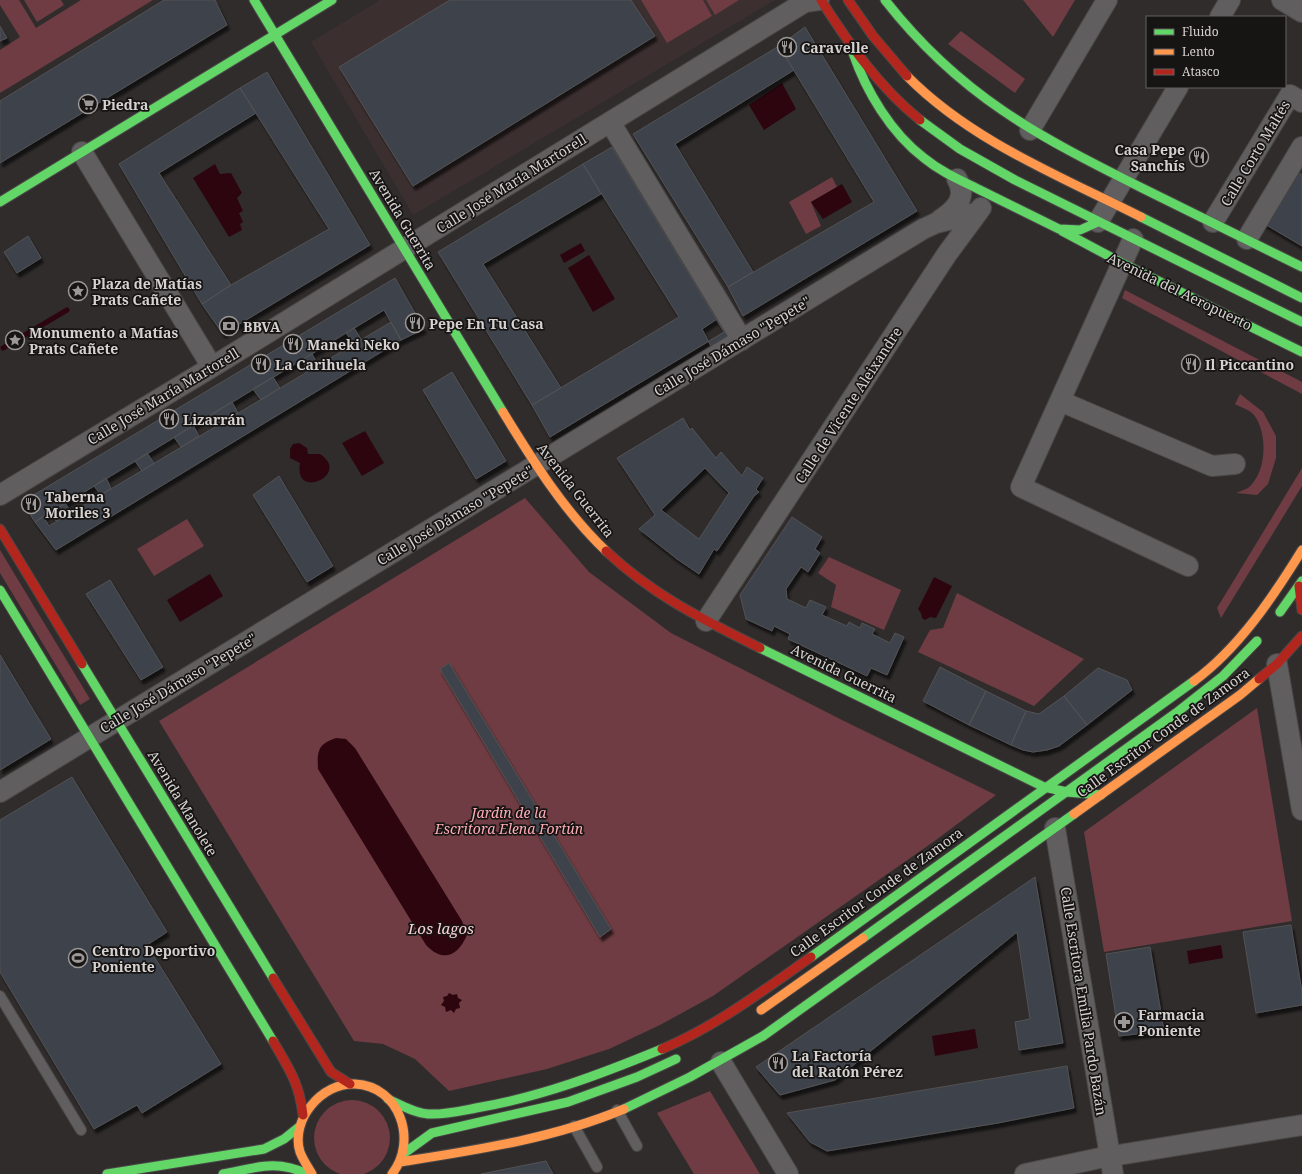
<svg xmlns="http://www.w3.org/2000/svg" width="1302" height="1174" viewBox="0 0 1302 1174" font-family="'Noto Serif',serif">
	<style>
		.built { fill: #3c2f30 }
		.green { fill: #6e3c42 }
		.water { fill: #2d050e }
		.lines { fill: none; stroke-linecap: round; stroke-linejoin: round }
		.stream { stroke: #2d050e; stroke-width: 5 }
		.building { fill: #3c434c; stroke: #535254; fill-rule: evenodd; filter: url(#shadow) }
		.lane-casing { stroke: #4a4747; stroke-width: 12 }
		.street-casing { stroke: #4a4747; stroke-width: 22 }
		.fast-casing { stroke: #4a4747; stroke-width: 11 }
		.slow-casing { stroke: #4a4747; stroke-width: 11 }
		.jam-casing { stroke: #4a4747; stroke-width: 11 }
		.lane { stroke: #605e5f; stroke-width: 10 }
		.street { stroke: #605e5f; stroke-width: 20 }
		.fast { stroke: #63d668; stroke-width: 9 }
		.slow { stroke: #ff974d; stroke-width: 9 }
		.jam { stroke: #b3261e; stroke-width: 9 }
		.labels { text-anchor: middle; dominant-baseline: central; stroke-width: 3.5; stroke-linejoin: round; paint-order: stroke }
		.poi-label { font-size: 14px; font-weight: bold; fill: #d6d2d2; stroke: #171414; text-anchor: start }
		.street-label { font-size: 14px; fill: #d6d2d2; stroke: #171414 }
		.park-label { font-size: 14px; font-style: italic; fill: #feabb4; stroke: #171414 }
		.water-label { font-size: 15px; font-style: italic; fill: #fed3d7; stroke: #171414 }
	</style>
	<defs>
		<filter id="shadow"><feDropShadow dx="2.5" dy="4.5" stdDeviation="1" flood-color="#0009"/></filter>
	</defs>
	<rect width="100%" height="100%" fill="#302c2c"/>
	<!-- built -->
	<path class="built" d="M 380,0 L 775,0 L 413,215 L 311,42 Z"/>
	<!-- green -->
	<path class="green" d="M 0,0 L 19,0 L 36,28 L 81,0 L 153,0 L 0,93 L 0,50 L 20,37 L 0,5 Z
		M 24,0 L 61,0 L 64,5 L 37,22 Z
		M 641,0 L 703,0 L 712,16 L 667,43 Z
		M 706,0 L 739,0 L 715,15 Z
		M 1023,0 L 1075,0 L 1053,37 Z
		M 961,31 L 1025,79 L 1015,93 L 948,44 Z
		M 832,177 L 837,187 L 811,202 L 821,226 L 806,234 L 789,202 Z
		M 1125,290 L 1302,382 L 1302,394 L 1122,298 Z
		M 1240,394 L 1263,412 L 1276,436 L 1276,458 L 1268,484 L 1257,495 L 1236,493 C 1240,491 1245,490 1248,488 C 1267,473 1268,433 1254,415 C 1250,410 1240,407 1235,404 Z
		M 1302,468 L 1302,486 L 1221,618 L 1217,608 Z
		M 525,498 L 589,572 L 671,633 L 842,720 L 996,795 L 936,840 L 713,996 L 660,1025 L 609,1049 L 547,1069 L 449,1091 L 415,1059 L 383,1044 L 354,1041 L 159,721 Z
		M 187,519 L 204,546 L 154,576 L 137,549 Z
		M 0,550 L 90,699 L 80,705 L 0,573 Z
		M 829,557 L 901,590 L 884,630 L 831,607 L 836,585 L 818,573 Z
		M 957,593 L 1084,659 L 1034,706 L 918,652 L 930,630 L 943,628 Z
		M 1257,708 L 1292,921 L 1104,952 L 1084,832 Z
		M 710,1091 L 760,1174 L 694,1174 L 657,1113 Z
		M314 1138a38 38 0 1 1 76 0a38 38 0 1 1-76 0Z"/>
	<!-- water -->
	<path class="water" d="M 782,83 L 796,109 L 764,130 L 749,105 Z
		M 215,164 L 220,174 L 231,173 L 242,193 L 237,198 L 243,211 L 239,213 L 243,222 L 240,224 L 242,230 L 229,237 L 193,178 Z
		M 842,184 L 852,202 L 823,219 L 811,202 Z
		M 581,243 L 585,251 L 564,263 L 560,255 Z
		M 589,255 L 615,299 L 593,312 L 568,268 Z
		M 365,431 L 384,463 L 362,476 L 342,443 Z
		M 299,443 L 307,448 L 308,454 L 320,454 C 352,475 293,501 300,463 L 290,458 L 290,449 L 293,444 Z
		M 210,574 L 223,596 L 180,622 L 167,600 Z
		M 934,577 L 952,586 L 936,618 L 930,617 L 925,620 L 922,618 L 921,613 L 918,609 Z
		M 336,738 L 346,739 L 355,748 L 462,921 L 467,935 C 458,956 443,963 426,945 L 318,769 C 317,751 318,744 336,738 Z
		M 1221,945 L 1223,958 L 1189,964 L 1187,951 Z
		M 449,993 L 453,995 L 457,994 L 458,998 L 462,1000 L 459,1003 L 460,1008 L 456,1009 L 454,1013 L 451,1010 L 446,1012 L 445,1007 L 441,1005 L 444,1001 L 443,997 L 447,996 Z
		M 975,1029 L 978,1048 L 935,1056 L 932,1036 Z"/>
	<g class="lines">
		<!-- stream -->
		<path class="stream" d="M 3,348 L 67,310"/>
	</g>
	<!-- building -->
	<path class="building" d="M 164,0 L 215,0 L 227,25 L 0,163 L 0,101 Z
		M 450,0 L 631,0 L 655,36 L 413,186 L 339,67 Z
		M 0,26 L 7,38 L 0,41 Z
		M 805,27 L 917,211 L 743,316 L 728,287 L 874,202 L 779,46 Z
		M 779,46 L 794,70 L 675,144 L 753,272 L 728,287 L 633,134 Z
		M 267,72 L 370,245 L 223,334 L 202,304 L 231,285 L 329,229 L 240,88 Z
		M 240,88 L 256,113 L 159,173 L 231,285 L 202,304 L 119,164 Z
		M 612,147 L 724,332 L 550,437 L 532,405 L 679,317 L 583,164 Z
		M 583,164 L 601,194 L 483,264 L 561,388 L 532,405 L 438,252 Z
		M 1293,169 L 1302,175 L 1302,246 L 1263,223 Z
		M 28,236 L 41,258 L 17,273 L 4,252 Z
		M 395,278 L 424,329 L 401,340 L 384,310 L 35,522 L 22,502 Z
		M 720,317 L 730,335 L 711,346 L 702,329 Z
		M 391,322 L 401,340 L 56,550 L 35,522 L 43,516 L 49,526 Z
		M 354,328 L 361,339 L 354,344 L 346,333 Z
		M 312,354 L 318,365 L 308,371 L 302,360 Z
		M 452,372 L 506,461 L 476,479 L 423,390 Z
		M 273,377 L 280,388 L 261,400 L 253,389 Z
		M 232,402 L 238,413 L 217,426 L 210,415 Z
		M 683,418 L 690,430 L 692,428 L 716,458 L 721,452 L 742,476 L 747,467 L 763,478 L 756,489 L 759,492 L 754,496 L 717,551 L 714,549 L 699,574 L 677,559 L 639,529 L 655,515 L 617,458 ZM 705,468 L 729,493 L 699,539 L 661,510 Z
		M 193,425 L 199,436 L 181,447 L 174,437 Z
		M 147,453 L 154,463 L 142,471 L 135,461 Z
		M 279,476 L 333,566 L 307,582 L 253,495 Z
		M 106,478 L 111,488 L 101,495 L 94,486 Z
		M 65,503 L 71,512 L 56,521 L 51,512 Z
		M 792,517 L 822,537 L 815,549 L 820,553 L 808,572 L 801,567 L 786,589 L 787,599 L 806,608 L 810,600 L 826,607 L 822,615 L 847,626 L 849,622 L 860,628 L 862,623 L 875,629 L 872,634 L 890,643 L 895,633 L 904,637 L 887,675 L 871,668 L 867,676 L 788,639 L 790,634 L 774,626 L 772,631 L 746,619 L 740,595 Z
		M 110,580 L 163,667 L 141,680 L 86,594 Z
		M 0,655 L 51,739 L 0,770 Z
		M 449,663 L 611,929 L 600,937 L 440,669 Z
		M 940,667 L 986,691 L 969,725 L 923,701 Z
		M 1098,668 L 1127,680 L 1132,690 L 1087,725 L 1064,696 Z
		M 986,691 L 1026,711 L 1011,745 L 969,725 Z
		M 1064,696 L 1087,725 L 1059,746 L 1047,750 L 1033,752 L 1023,750 L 1011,745 L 1026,711 L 1039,714 Z
		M 72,777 L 167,932 L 147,945 L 221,1064 L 142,1113 L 137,1105 L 94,1129 L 0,972 L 0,820 Z
		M 1035,877 L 1063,1043 L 1019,1050 L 1015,1022 L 1030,1019 L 1017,932 L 835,1080 L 780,1095 L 756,1067 Z
		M 1291,925 L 1302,992 L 1302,1005 L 1256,1013 L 1243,932 Z
		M 1150,947 L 1164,1031 L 1119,1036 L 1106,954 Z
		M 1067,1066 L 1074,1108 L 998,1123 L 827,1151 L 810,1142 L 787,1113 Z
		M 546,1161 L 553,1174 L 481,1174 Z"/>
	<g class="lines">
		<defs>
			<path id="lane" d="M 0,996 L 81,1130
				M 617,1110 L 637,1146
				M 574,1126 L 597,1167"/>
			<path id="street" d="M 1282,0 L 1302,12
				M 1220,17 L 1230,0
				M 610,122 L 742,340
				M 1030,130 L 1107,0
				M 82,152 L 212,367
				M 940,220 C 955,210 968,198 957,179
				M 1098,222 L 1178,87
				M 1213,222 L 1290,95 L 1302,102
				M 1133,239 L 1021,487 L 1188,566
				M 1247,239 L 1302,147
				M 1060,401 L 1212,466 L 1235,464
				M 0,495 L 212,367 L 805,2 L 819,0
				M 706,621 L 947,254 L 981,208
				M 1277,664 L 1302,810
				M 0,792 L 923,229 L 936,223 L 976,213
				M 1055,828 L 1113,1174
				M 721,1062 L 788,1174
				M 1025,1174 L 1100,1158 L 1302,1125"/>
			<path id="fast" d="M 254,0 L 503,412
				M 885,0 C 960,96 1038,136 1144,189 C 1197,215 1249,241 1302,267
				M 853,53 C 866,91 891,133 924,158 C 941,172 960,180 980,190 C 1006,203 1033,216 1059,229 L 1080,230 L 1098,222
				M 920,120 L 960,149 L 1015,180 L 1302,322
				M 0,202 L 332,0
				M 1141,217 L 1302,298
				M 1062,231 L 1122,263 L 1302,352
				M 0,590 L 273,1041
				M 1280,612 L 1302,581
				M 760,648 L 1044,787 L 1067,792 L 1101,795
				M 82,664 L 273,978
				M 863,938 L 1176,713 L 1223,676 L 1257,641
				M 811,957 L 1194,681
				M 388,1099 C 401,1105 414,1113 428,1114 C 444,1115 460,1111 476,1108 C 541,1097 601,1074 662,1049
				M 624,1109 L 690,1077 L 763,1036 L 1074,814
				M 403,1154 L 432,1133 L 568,1102 L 637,1077 L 676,1059
				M 107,1174 L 264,1149 L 284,1139 L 299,1127
				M 223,1174 C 255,1168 276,1159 307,1174"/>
			<path id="slow" d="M 907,76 C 971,141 1060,176 1141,217
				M 503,412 C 533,461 564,511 606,551
				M 1194,681 C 1239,648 1273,597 1302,550
				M 1074,814 L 1240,695 L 1259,679
				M 761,1010 L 863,938
				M 400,1162 C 476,1150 552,1139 624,1109
				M 312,1174 C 308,1167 303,1160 300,1152 C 290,1120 322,1082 355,1084 C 400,1086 418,1141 392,1174"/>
			<path id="jam" d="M 821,0 C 849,44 879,87 920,120
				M 848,0 L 873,36 L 907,76
				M 0,529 L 82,664
				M 606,551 C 654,596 702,619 760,648
				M 1299,586 L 1302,610
				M 1259,679 L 1277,664 L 1302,636
				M 273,978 L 331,1072 L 350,1084
				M 273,1041 C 289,1069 299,1082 303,1115
				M 662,1049 C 715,1027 764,990 811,957"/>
		</defs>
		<!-- lane casing -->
		<use href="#lane" class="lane-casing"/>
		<!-- street casing -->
		<use href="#street" class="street-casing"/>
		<!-- fast casing -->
		<use href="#fast" class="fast-casing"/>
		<!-- slow casing -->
		<use href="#slow" class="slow-casing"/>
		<!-- jam casing -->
		<use href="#jam" class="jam-casing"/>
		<!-- lane -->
		<use href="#lane" class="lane"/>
		<!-- street -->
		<use href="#street" class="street"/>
		<!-- fast -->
		<use href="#fast" class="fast"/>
		<!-- slow -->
		<use href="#slow" class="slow"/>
		<!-- jam -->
		<use href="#jam" class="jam"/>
	</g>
	<!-- icons -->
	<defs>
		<symbol id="restaurant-ring" viewBox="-11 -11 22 22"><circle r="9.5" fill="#171414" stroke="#9c9898" stroke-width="1.5"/><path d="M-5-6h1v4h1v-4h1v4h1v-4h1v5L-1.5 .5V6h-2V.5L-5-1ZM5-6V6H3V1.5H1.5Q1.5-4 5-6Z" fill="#9c9898"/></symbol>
		<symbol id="supermarket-ring" viewBox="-11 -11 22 22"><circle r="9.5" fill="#171414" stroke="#9c9898" stroke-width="1.5"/><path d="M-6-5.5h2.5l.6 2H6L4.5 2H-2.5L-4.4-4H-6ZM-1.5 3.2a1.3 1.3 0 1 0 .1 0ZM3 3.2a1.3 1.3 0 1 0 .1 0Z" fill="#9c9898"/></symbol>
		<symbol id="sight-ring" viewBox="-11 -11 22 22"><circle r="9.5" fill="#171414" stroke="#9c9898" stroke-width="1.5"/><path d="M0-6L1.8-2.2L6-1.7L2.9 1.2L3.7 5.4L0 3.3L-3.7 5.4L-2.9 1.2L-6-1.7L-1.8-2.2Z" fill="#9c9898"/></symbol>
		<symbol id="bank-ring" viewBox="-11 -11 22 22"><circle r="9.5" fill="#171414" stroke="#9c9898" stroke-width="1.5"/><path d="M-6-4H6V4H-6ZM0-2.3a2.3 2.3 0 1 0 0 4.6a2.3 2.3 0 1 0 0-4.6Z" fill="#9c9898"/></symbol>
		<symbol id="stadium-ring" viewBox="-11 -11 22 22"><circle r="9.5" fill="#171414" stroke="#9c9898" stroke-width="1.5"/><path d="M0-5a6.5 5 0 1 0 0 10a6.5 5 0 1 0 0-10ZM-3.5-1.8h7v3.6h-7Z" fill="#9c9898"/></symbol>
		<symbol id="pharmacy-ring" viewBox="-11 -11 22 22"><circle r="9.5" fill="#171414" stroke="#9c9898" stroke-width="1.5"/><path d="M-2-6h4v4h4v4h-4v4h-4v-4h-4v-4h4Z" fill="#9c9898"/></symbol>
	</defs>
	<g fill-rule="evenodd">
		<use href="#restaurant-ring" x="776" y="36" width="22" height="22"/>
		<use href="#supermarket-ring" x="77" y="93" width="22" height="22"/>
		<use href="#restaurant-ring" x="1188" y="146" width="22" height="22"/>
		<use href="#sight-ring" x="67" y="280" width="22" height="22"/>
		<use href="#restaurant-ring" x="404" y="312" width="22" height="22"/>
		<use href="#bank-ring" x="218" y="315" width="22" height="22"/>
		<use href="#sight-ring" x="4" y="329" width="22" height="22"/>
		<use href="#restaurant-ring" x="282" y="333" width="22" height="22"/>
		<use href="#restaurant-ring" x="250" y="353" width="22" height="22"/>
		<use href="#restaurant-ring" x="1180" y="353" width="22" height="22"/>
		<use href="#restaurant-ring" x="158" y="408" width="22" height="22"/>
		<use href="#restaurant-ring" x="20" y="493" width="22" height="22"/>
		<use href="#stadium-ring" x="67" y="947" width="22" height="22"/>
		<use href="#pharmacy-ring" x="1113" y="1011" width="22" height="22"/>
		<use href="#restaurant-ring" x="767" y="1052" width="22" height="22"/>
	</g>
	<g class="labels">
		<!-- poi labels -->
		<g class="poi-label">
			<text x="801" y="47">Caravelle</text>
			<text x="102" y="104">Piedra</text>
			<text x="1185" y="149" text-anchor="end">Casa Pepe<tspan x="1185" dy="16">Sanchís</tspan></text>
			<text x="92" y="283">Plaza de Matías<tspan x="92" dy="16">Prats Cañete</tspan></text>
			<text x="429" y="323">Pepe En Tu Casa</text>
			<text x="243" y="326">BBVA</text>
			<text x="29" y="332">Monumento a Matías<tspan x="29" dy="16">Prats Cañete</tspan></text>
			<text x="307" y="344">Maneki Neko</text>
			<text x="275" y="364">La Carihuela</text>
			<text x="1205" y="364">Il Piccantino</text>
			<text x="183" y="419">Lizarrán</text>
			<text x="45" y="496">Taberna<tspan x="45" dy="16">Moriles 3</tspan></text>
			<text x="92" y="950">Centro Deportivo<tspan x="92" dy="16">Poniente</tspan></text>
			<text x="1138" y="1014">Farmacia<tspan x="1138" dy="16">Poniente</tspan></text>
			<text x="792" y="1055">La Factoría<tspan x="792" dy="16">del Ratón Pérez</tspan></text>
		</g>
		<!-- street labels -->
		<g class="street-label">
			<text transform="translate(1255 153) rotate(-59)">Calle Corto Maltés</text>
			<text transform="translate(511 183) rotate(-32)">Calle José María Martorell</text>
			<text transform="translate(403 219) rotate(59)">Avenida Guerrita</text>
			<text transform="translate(1180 291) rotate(26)">Avenida del Aeropuerto</text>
			<text transform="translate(732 346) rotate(-31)">Calle José Dámaso "Pepete"</text>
			<text transform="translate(163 396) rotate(-31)">Calle José María Martorell</text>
			<text transform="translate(848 405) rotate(-57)">Calle de Vicente Aleixandre</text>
			<text transform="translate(576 490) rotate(52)">Avenida Guerrita</text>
			<text transform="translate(455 515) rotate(-31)">Calle José Dámaso "Pepete"</text>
			<text transform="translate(844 673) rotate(26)">Avenida Guerrita</text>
			<text transform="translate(178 683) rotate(-31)">Calle José Dámaso "Pepete"</text>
			<text transform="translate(1163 732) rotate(-36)">Calle Escritor Conde de Zamora</text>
			<text transform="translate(183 803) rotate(59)">Avenida Manolete</text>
			<text transform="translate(876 892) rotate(-36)">Calle Escritor Conde de Zamora</text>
			<text transform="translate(1084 1001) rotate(81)">Calle Escritora Emilia Pardo Bazán</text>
		</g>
		<!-- park labels -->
		<g class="park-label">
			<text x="509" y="812">Jardín de la<tspan x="509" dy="16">Escritora Elena Fortún</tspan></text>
		</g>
		<!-- water labels -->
		<g class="water-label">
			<text x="441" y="928">Los lagos</text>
		</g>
	</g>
	<!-- legend -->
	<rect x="1146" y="16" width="140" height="72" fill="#171414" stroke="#636060"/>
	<rect x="1154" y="29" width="20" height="6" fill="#63d668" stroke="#636060"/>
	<text x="1182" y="36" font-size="12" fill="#d6d2d2">Fluido</text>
	<rect x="1154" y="49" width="20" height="6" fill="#ff974d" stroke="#636060"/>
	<text x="1182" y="56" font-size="12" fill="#d6d2d2">Lento</text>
	<rect x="1154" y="69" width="20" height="6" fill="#b3261e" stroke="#636060"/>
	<text x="1182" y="76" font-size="12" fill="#d6d2d2">Atasco</text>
</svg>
